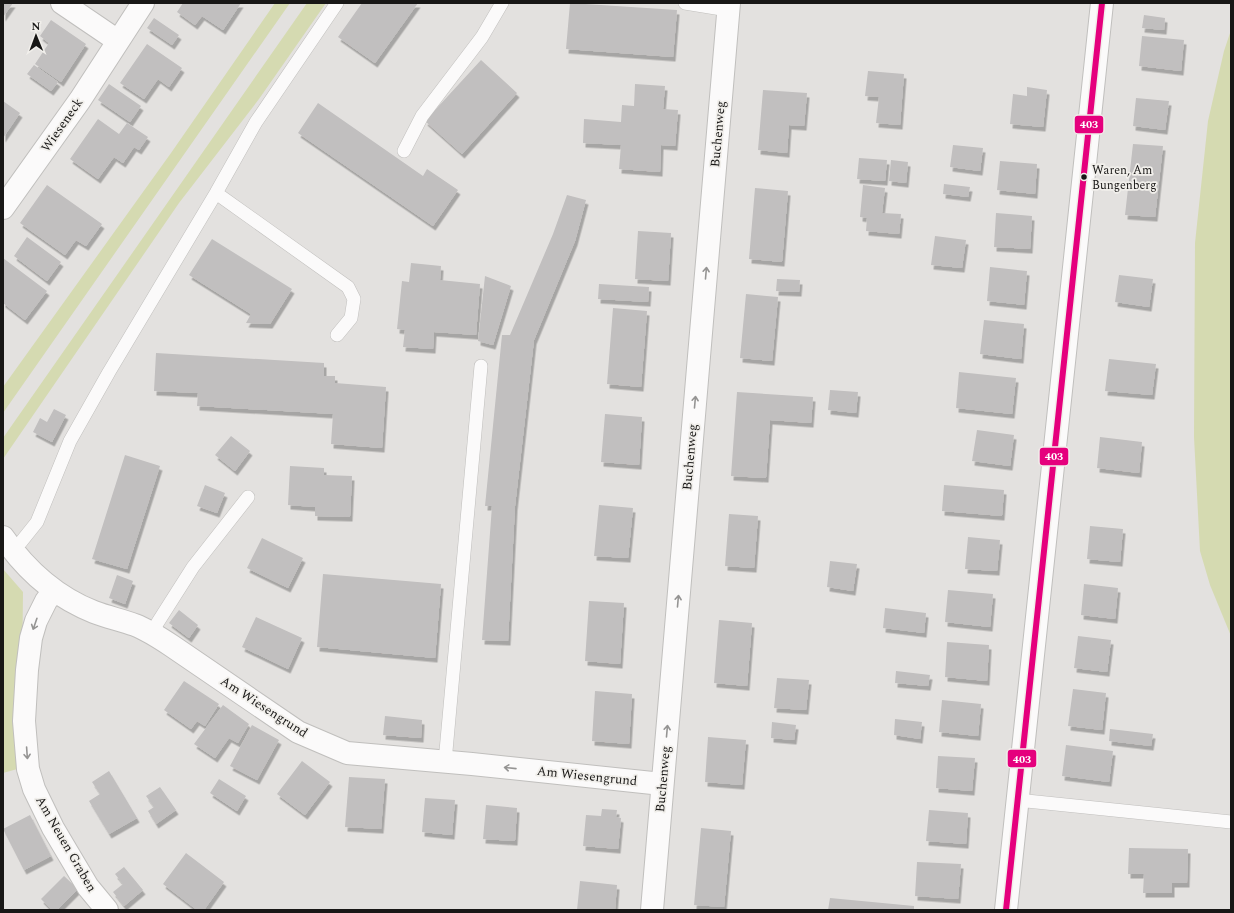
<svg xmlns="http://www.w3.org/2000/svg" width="1234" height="913" viewBox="0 0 1234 913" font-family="Spectral,serif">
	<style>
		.green { fill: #d5dab1 }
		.building { fill: #c1bfbf; filter: url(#shadow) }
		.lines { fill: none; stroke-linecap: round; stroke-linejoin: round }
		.service-casing { stroke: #c0bfbd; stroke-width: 14 }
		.minor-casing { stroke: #c0bfbd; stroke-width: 24 }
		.tertiary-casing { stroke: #c0bfbd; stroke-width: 24 }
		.service { stroke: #fbfafa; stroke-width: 13 }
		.minor { stroke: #fbfafa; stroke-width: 22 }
		.tertiary { stroke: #fbfafa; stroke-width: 22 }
		.bus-1-casing { stroke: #f1efeb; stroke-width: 9 }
		.bus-1 { stroke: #e5007d; stroke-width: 6 }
		.oneway { stroke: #959493 }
		.bus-dot { fill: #181716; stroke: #f1efeb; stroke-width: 1.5 }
		.labels { text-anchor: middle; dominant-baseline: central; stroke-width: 3.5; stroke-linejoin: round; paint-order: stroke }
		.bus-label { font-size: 12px; fill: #181716; stroke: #f1efeb; text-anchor: start }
		.street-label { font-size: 13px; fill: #181716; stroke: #f1efeb }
		.line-badge { stroke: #f1efeb; stroke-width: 1.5 }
		.badge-label { font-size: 11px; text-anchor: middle; font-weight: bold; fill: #fff }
	</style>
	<defs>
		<filter id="shadow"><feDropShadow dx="2.5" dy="4.5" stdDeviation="0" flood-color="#0004"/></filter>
	</defs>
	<rect width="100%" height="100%" fill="#e3e1df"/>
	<!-- green -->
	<path class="green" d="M 275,3 L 290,3 L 3,413 L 3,387 L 171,153 Z
		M 307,3 L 326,3 L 259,99 L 179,203 L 3,459 L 3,438 Z
		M 1231,30 L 1231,636 L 1210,585 L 1200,551 L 1194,437 L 1195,243 L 1208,121 L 1224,51 Z
		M 3,569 L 23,592 L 21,768 L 3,773 Z"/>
	<!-- building -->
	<path class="building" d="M 3,3 L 13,3 L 3,17 Z
		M 183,3 L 241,3 L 223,30 L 202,16 L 195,25 L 177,12 Z
		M 362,3 L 418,3 L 375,63 L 338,37 Z
		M 570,3 L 677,10 L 673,57 L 566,49 Z
		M 1144,15 L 1165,18 L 1164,30 L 1142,28 Z
		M 154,18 L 179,35 L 172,45 L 147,28 Z
		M 51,20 L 86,44 L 61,82 L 35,64 L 49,43 L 40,36 Z
		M 1142,36 L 1184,40 L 1181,71 L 1139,66 Z
		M 147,44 L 182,68 L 169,87 L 158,79 L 144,99 L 120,83 Z
		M 481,60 L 517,93 L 462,154 L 425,121 Z
		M 34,65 L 58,82 L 51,91 L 27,74 Z
		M 868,71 L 904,74 L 900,125 L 876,123 L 879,97 L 865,96 Z
		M 109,84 L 141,106 L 130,122 L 98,100 Z
		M 635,84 L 665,86 L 663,109 L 678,110 L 675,146 L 661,145 L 660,172 L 619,169 L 621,145 L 583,143 L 584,119 L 621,122 L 622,105 L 634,106 Z
		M 1027,87 L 1047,90 L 1043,127 L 1010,124 L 1013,94 L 1027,96 Z
		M 763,90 L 807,93 L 804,126 L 789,125 L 787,153 L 758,150 Z
		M 1136,98 L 1169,101 L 1165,130 L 1133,126 Z
		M 3,101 L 20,113 L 3,138 Z
		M 318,103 L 423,176 L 427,169 L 458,190 L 433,226 L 298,133 Z
		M 98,119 L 119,134 L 127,123 L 148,137 L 139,150 L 134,147 L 123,163 L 114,157 L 98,179 L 70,159 Z
		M 1133,144 L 1163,146 L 1155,217 L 1125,215 Z
		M 953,145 L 983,148 L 980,171 L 950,167 Z
		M 859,158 L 887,160 L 885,181 L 857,179 Z
		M 891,160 L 908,162 L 906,183 L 889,181 Z
		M 1000,161 L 1037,164 L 1035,194 L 997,190 Z
		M 944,184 L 970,187 L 968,197 L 943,194 Z
		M 47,185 L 102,224 L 86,246 L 76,240 L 65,255 L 20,223 Z
		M 863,185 L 885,188 L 882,213 L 901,214 L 899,234 L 866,231 L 867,218 L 860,217 Z
		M 755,188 L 788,191 L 782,262 L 749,259 Z
		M 567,195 L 586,200 L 575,241 L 534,340 L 515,506 L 508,641 L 482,640 L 492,506 L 485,506 L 502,335 L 510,335 L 553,234 Z
		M 996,213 L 1032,216 L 1030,249 L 994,247 Z
		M 638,231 L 671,233 L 668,281 L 635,279 Z
		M 935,236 L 966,240 L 962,268 L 931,265 Z
		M 27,237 L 61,262 L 47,281 L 14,256 Z
		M 212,239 L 292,289 L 270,324 L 246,323 L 251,314 L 189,275 Z
		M 3,258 L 47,291 L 25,320 L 3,303 Z
		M 411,263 L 441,266 L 440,280 L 480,284 L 476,335 L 434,332 L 433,349 L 403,347 L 405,330 L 397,329 L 402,281 L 409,282 Z
		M 990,267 L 1027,271 L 1024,305 L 987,301 Z
		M 1119,275 L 1153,279 L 1149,307 L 1115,302 Z
		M 485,276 L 511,286 L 493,345 L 478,341 Z
		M 777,279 L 800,280 L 799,292 L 776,291 Z
		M 599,284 L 649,287 L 648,302 L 598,299 Z
		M 746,294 L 778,297 L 772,361 L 740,358 Z
		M 613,308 L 647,311 L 641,387 L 607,384 Z
		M 984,320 L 1024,324 L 1021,359 L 980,354 Z
		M 156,353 L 324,363 L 324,376 L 335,376 L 335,383 L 386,387 L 382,448 L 331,444 L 333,414 L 197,406 L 198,393 L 154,391 Z
		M 1109,359 L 1156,364 L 1152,395 L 1105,391 Z
		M 959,372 L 1016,378 L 1012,414 L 956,408 Z
		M 830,390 L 858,392 L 856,413 L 828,410 Z
		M 737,392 L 813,397 L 811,423 L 770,420 L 766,478 L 731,476 Z
		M 54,409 L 66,415 L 52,442 L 33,432 L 40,418 L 47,422 Z
		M 605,414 L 642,417 L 639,465 L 601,462 Z
		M 977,430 L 1014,435 L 1010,466 L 972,461 Z
		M 231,436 L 250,451 L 235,471 L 215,455 Z
		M 1100,437 L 1142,442 L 1139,473 L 1097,468 Z
		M 125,455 L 160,466 L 127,569 L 92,559 Z
		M 290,466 L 324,468 L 324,475 L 352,476 L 350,517 L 315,516 L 315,507 L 288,505 Z
		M 205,485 L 225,493 L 217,513 L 197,506 Z
		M 944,485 L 1004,490 L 1002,516 L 942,511 Z
		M 599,505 L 633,508 L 628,558 L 594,556 Z
		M 729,514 L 758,516 L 754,568 L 725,566 Z
		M 1090,526 L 1123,529 L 1120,562 L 1087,559 Z
		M 968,537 L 1000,540 L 997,571 L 965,569 Z
		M 262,538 L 303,558 L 288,588 L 247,568 Z
		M 830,561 L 857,564 L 853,591 L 827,587 Z
		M 323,574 L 441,584 L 435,658 L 317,647 Z
		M 117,575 L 133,581 L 125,604 L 109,598 Z
		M 1084,584 L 1118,588 L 1115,619 L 1081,615 Z
		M 948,590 L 993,594 L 990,627 L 945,622 Z
		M 589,601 L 624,603 L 620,664 L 585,661 Z
		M 885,608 L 926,613 L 924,633 L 883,628 Z
		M 179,610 L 198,625 L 189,638 L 169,623 Z
		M 256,617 L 302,638 L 288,669 L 242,647 Z
		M 719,620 L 752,623 L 747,686 L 714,683 Z
		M 1078,636 L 1111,640 L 1107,672 L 1074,668 Z
		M 947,642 L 989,645 L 987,681 L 945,677 Z
		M 896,671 L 930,675 L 928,686 L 895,683 Z
		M 777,678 L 809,680 L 806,710 L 774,708 Z
		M 184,681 L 219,704 L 205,726 L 197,721 L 191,729 L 164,710 Z
		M 1073,689 L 1106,693 L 1102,730 L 1068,726 Z
		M 595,691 L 632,694 L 629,744 L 592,741 Z
		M 942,700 L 981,704 L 978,736 L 939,732 Z
		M 223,705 L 249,724 L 238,743 L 229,738 L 215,758 L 194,744 Z
		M 385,716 L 422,720 L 421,738 L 383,735 Z
		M 895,719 L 922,722 L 920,739 L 894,735 Z
		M 772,722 L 796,725 L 794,740 L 771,738 Z
		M 252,725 L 279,740 L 257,780 L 230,766 Z
		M 1110,729 L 1153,734 L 1151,746 L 1109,741 Z
		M 708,737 L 746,740 L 742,785 L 705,782 Z
		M 1066,745 L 1113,751 L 1109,782 L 1062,776 Z
		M 938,756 L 975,758 L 972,791 L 936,788 Z
		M 302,761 L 330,782 L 305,815 L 277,794 Z
		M 109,771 L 137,818 L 109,834 L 89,801 L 100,794 L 92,782 Z
		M 349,777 L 385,779 L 381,829 L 345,827 Z
		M 219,779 L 246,796 L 237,811 L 210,793 Z
		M 160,787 L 176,810 L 156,824 L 148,811 L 154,807 L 146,796 Z
		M 425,798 L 455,800 L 452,835 L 422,832 Z
		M 486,805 L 517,808 L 515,841 L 483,839 Z
		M 602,809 L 617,810 L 616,817 L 621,818 L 618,849 L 583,846 L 586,815 L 601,816 Z
		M 929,810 L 968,813 L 966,844 L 926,841 Z
		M 30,815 L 51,856 L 24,870 L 3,829 Z
		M 701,828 L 731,831 L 724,907 L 694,905 Z
		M 1129,848 L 1188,849 L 1187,883 L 1172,883 L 1172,893 L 1143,893 L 1144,874 L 1128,874 Z
		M 186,853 L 224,882 L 204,910 L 197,910 L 163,884 Z
		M 917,862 L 961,864 L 958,899 L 915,896 Z
		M 124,867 L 143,890 L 124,906 L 113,892 L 123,884 L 115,874 Z
		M 64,876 L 78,889 L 57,910 L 52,910 L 41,899 Z
		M 580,881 L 617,885 L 615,910 L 577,910 Z
		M 830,898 L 914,906 L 914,910 L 828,910 Z"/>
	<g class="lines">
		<defs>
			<path id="service" d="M 685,3 L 728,10
				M 404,151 L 422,116 L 482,37 L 502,3
				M 216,193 L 348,287 L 354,299 L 351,318 L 337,335
				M 11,549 L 21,542 L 37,522 L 70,441 L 109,372 L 216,193 L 256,122 L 337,3
				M 152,633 L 158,622 L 193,567 L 248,497
				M 445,762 L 481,366
				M 1017,800 L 1231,822"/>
			<path id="minor" d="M 62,3 L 118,41
				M 3,208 L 80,100 L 143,3
				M 3,537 C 26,570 56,597 94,612 C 107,617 121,620 135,625 C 148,630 160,638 172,646 L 298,732 L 347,753 L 472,764 L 662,784
				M 54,590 L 46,601 L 36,621 L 31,638 L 27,670 L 24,721 L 28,769 L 34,789 L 53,828 L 88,887 L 107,910
				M 652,910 L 729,3"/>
			<path id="tertiary" d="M 1006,910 L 1102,3"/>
		</defs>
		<!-- service casing -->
		<use href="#service" class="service-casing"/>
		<!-- minor casing -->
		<use href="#minor" class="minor-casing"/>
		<!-- tertiary casing -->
		<use href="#tertiary" class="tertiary-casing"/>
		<!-- service -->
		<use href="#service" class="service"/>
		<!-- minor -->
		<use href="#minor" class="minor"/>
		<!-- tertiary -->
		<use href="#tertiary" class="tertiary"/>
		<defs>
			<path id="bus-1" d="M 1006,910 L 1102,3"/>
		</defs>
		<!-- bus-1 casing -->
		<use href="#bus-1" class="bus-1-casing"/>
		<!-- bus-1 -->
		<use href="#bus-1" class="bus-1"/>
	</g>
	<!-- one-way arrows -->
	<defs><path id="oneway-shaft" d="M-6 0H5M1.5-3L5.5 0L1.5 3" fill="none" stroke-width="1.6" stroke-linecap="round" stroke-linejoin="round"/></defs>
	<g class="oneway">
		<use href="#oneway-shaft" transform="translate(706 273) rotate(-85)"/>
		<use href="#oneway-shaft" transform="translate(695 402) rotate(-85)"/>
		<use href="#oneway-shaft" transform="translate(678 601) rotate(-85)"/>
		<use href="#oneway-shaft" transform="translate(35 624) rotate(109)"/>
		<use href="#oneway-shaft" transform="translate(667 731) rotate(-85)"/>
		<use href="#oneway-shaft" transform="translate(27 753) rotate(86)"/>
		<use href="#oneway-shaft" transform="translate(510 768) rotate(-174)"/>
	</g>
	<!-- markers -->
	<circle class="bus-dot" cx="1084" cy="177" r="3.5"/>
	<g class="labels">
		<!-- bus labels -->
		<g class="bus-label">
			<text x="1092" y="170">Waren, Am<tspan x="1092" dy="15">Bungenberg</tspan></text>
		</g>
		<!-- street labels -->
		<g class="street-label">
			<text transform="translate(62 125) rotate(-55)">Wieseneck</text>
			<text transform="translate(718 134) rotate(-85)">Buchenweg</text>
			<text transform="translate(690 457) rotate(-85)">Buchenweg</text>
			<text transform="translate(264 707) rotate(33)">Am Wiesengrund</text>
			<text transform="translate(587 776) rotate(6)">Am Wiesengrund</text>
			<text transform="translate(663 779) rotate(-85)">Buchenweg</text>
			<text transform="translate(66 844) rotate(60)">Am Neuen Graben</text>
		</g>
	</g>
	<g class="line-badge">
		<rect x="1074" y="115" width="30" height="19" rx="4" fill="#e5007d"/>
		<rect x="1039" y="447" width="30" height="19" rx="4" fill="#e5007d"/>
		<rect x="1007" y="749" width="30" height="19" rx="4" fill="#e5007d"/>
	</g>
	<g class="badge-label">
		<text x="1089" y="128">403</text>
		<text x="1054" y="460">403</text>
		<text x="1022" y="763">403</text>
	</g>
	<!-- border -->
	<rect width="1234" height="913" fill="none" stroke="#181716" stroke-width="8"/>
	<!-- north arrow -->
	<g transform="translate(36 36) rotate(359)" stroke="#f1efeb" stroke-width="3" paint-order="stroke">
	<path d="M0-3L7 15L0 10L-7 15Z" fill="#181716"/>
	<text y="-6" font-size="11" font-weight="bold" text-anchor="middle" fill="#181716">N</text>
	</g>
</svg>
